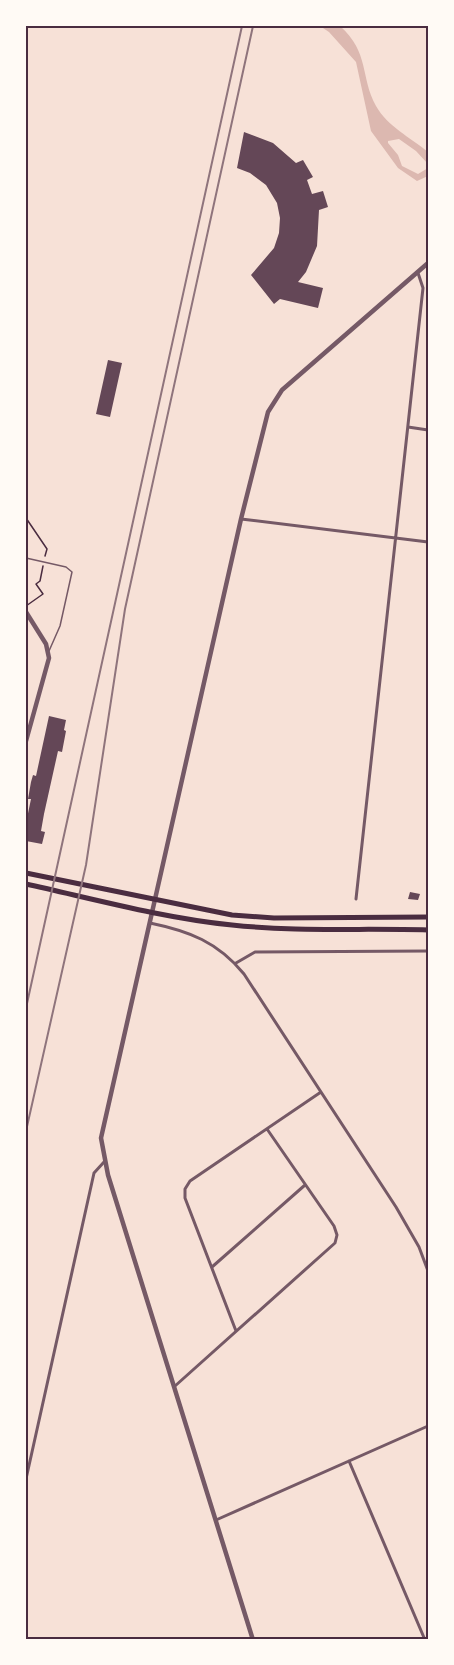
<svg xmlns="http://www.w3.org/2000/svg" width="454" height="1665" viewBox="0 0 454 1665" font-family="'Roboto Serif',serif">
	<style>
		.water { fill: #dcb8b0 }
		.building { fill: #644757 }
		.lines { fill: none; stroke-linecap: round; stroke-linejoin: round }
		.path { stroke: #4a2c40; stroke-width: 1.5 }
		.service { stroke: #755966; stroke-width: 1.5 }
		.minor { stroke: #755966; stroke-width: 3 }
		.tertiary { stroke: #755966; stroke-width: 4.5 }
		.primary { stroke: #4a2c40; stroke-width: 5 }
		.rail { stroke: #8f747c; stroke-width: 2 }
		.neatline { fill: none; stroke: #4a2c40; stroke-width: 2 }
	</style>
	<rect width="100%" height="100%" fill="#f7e1d7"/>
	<!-- water -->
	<path class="water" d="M 320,26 L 340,26 C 370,53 360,77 376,106 C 388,127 410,137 428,152 L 428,164 L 416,151 L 399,139 L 388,141 L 388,143 L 398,155 L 402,166 L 418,174 L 428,168 L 428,176 L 417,181 L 398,168 L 371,131 L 356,62 L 329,32 Z"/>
	<!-- building -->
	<path class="building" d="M 244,132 L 273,143 L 296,163 L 303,160 L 313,177 L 307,180 L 312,194 L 323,191 L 328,207 L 319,210 L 317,246 L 306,272 L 298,282 L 323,288 L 318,308 L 280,299 L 274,304 L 251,275 L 274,248 L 279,233 L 280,218 L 277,203 L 266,185 L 250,173 L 237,168 Z
		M 108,360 L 122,363 L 110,417 L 96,414 Z
		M 49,716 L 66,720 L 64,730 L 66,731 L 62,752 L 58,751 L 44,814 L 41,831 L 45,832 L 42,844 L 26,841 L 26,823 L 31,799 L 28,799 L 31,782 L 33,775 L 36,776 Z
		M 410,892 L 420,894 L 418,900 L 408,899 Z"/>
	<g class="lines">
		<!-- path -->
		<path class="path" d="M 26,518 L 47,549 L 45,556
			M 26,606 L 43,594 L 36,584 L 40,581 L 43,566"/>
		<!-- service -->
		<path class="service" d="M 26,558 L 66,567 L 72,572 L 60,626 L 49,651"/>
		<!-- minor -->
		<path class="minor" d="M 408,427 L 428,430
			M 241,519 L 428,542
			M 356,899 L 423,288 L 418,273
			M 150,923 C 189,931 218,942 244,974 L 396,1207 L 419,1247 L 428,1271
			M 236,963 L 255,952 L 428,951
			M 212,1267 L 305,1185
			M 236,1331 L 185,1198 L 185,1189 L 190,1181 L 321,1092
			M 175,1386 L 335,1243 L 337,1235 L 334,1226 L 267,1129
			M 349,1461 L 425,1640
			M 26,1479 L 94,1173 L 104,1162
			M 216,1520 L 428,1426"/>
		<!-- tertiary -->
		<path class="tertiary" d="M 26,612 L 46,644 L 49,658 L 26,741
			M 253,1640 L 108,1175 L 101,1138 L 241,519 L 268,412 L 282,390 L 428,263"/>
		<!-- primary -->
		<path class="primary" d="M 26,873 L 232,915 L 274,918 L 428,917
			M 26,884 C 94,899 163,918 232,925 C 297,932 363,928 428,930"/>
		<!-- rail -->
		<path class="rail" d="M 26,1008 L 242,26
			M 26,1131 L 86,865 L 125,609 L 253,26"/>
	</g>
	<!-- border -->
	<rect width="454" height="1665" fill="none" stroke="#fffaf5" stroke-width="54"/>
	<rect x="27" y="27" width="400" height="1611" class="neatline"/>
</svg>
